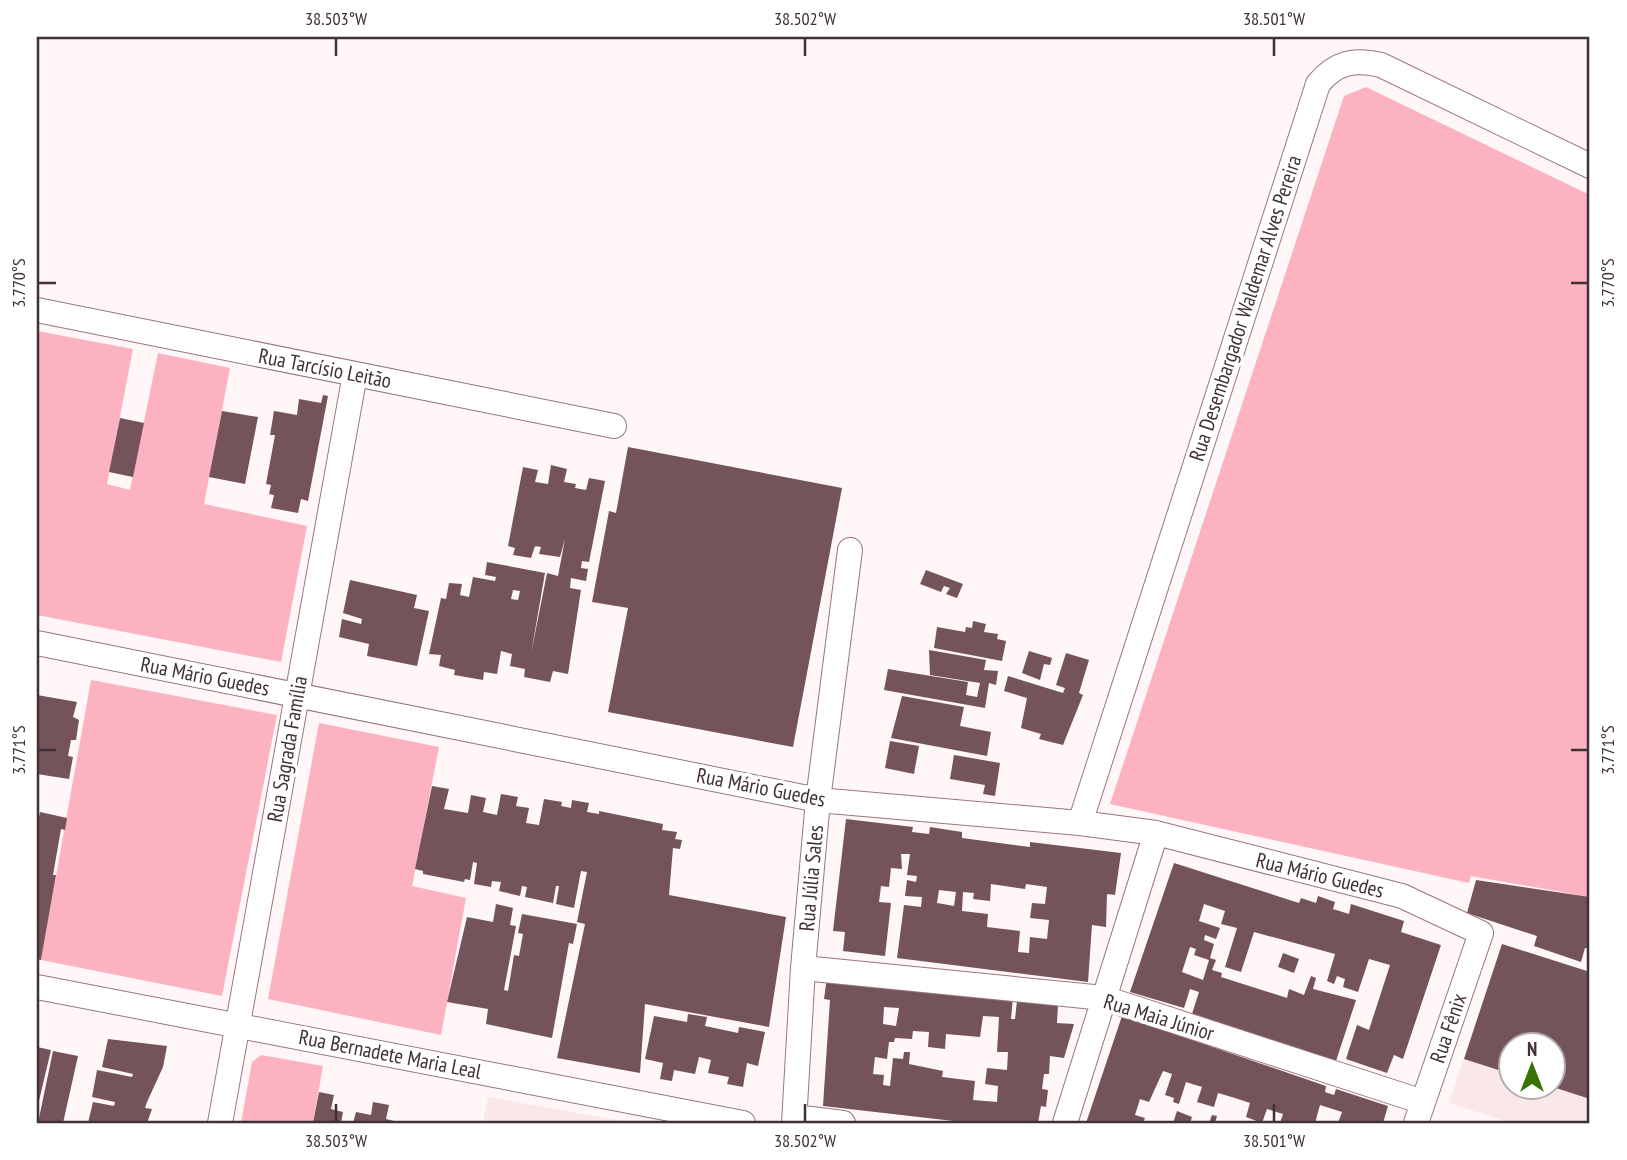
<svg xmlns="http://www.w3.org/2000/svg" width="1627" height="1160" viewBox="0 0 1627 1160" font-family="'PT Sans Narrow',sans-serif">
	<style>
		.built { fill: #fae7ea; fill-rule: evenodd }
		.green { fill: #fdb2c1 }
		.building { fill: #74535a; fill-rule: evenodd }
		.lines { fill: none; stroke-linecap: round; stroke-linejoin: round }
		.minor-casing { stroke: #99767d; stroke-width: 26 }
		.minor { stroke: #fff; stroke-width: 24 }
		.ticks { fill: none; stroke: #403134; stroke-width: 2.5 }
		.labels { text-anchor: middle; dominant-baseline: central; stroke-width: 7; stroke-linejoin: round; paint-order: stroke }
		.street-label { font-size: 21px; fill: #403134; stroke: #fff }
		.neatline { fill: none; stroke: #403134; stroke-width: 2.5 }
		.ticks-label { font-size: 18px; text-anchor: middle; fill: #403134 }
	</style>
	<rect width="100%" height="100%" fill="#fef6f7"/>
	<!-- built -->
	<path class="built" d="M 1502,944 L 1590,972 L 1590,1123 L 1511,1123 L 1449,1103 ZM 1512,1044 L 1554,1044 L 1554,1086 L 1512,1086 Z
		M 488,1097 L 633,1123 L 483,1123 Z"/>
	<!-- green -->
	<path class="green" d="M 1366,87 L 1590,195 L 1590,897 L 1471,876 L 1469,883 L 1110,804 L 1344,96 Z
		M 37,331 L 133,349 L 107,484 L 130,490 L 158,353 L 230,368 L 204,504 L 307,526 L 281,662 L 37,615 Z
		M 91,680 L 277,715 L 222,996 L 41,960 Z
		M 319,723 L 439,747 L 412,886 L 466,898 L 441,1035 L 268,999 Z
		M 261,1055 L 323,1066 L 313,1123 L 241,1123 L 252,1062 Z"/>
	<!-- building -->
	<path class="building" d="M 323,395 L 328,396 L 308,501 L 301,499 L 298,513 L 271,508 L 274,495 L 269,494 L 271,485 L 266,484 L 275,435 L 270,435 L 274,411 L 297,415 L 299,399 L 321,403 Z
		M 222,411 L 258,417 L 245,484 L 209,477 Z
		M 120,418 L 144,423 L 133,477 L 109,472 Z
		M 628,447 L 842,488 L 793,747 L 608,712 L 628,608 L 592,602 L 609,511 L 616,513 Z
		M 551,465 L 567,469 L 564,482 L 576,484 L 575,488 L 586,490 L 589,478 L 605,481 L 589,562 L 582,561 L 581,568 L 588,569 L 586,581 L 571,578 L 570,588 L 581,590 L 568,674 L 553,671 L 550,682 L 524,677 L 525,669 L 510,666 L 512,654 L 501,651 L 497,674 L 484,672 L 483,680 L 454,675 L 455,670 L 439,666 L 441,655 L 429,654 L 441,598 L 446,599 L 449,583 L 462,584 L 460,595 L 469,597 L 473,577 L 495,581 L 496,577 L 485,575 L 487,562 L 545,573 L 531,654 L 547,573 L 558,576 L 565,539 L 560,557 L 539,554 L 541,547 L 535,546 L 537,540 L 531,558 L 513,555 L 515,548 L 508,546 L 523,467 L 538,470 L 535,482 L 548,484 ZM 513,590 L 520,591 L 518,600 L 511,599 Z
		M 926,570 L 963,584 L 957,598 L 946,594 L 950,588 L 944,586 L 941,592 L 920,584 Z
		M 350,580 L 417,595 L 414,608 L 429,611 L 417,666 L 367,656 L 369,644 L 339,637 L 342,619 L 361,624 L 362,619 L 343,613 Z
		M 973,621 L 986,624 L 984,632 L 998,634 L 997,639 L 1006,641 L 1002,661 L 934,648 L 937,627 L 965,632 L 966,627 L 972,628 Z
		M 929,650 L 986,660 L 984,670 L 998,671 L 996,685 L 989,683 L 985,708 L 884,690 L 888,669 L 968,682 L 966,695 L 977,697 L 980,683 L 930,675 Z
		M 1029,651 L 1052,658 L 1050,665 L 1044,664 L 1040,680 L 1022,673 Z
		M 1066,653 L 1089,660 L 1079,693 L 1083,695 L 1063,745 L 1039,739 L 1041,734 L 1021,728 L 1027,698 L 1004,691 L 1008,676 L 1063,693 L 1065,688 L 1056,685 Z
		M 37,695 L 77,702 L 73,717 L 79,720 L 76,740 L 71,740 L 68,756 L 73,757 L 69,779 L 37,774 Z
		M 902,696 L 964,707 L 960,726 L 991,732 L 987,756 L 891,738 Z
		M 890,741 L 919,746 L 914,774 L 885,768 Z
		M 954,755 L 1000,763 L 995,796 L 983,794 L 985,785 L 950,779 Z
		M 432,786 L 449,789 L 444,809 L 468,813 L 471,795 L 486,798 L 483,812 L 497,815 L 501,794 L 518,797 L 516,806 L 529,808 L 526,823 L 539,825 L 544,799 L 562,802 L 561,806 L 571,808 L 572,800 L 589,803 L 587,812 L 599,814 L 599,811 L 663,824 L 662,830 L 677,832 L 675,839 L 682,840 L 680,849 L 673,848 L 669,895 L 786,917 L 769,1027 L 645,1004 L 640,1073 L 557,1058 L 585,924 L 577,922 L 587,872 L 581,871 L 574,908 L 556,904 L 559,886 L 556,886 L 553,903 L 525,897 L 527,887 L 522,886 L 520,896 L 499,891 L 501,882 L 492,881 L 491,887 L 474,884 L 477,863 L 473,862 L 470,880 L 465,879 L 464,882 L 423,874 L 423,871 L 415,869 Z
		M 40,812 L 67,818 L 65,830 L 61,829 L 53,875 L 56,875 L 41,960 L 37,959 L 37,828 Z
		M 846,819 L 913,827 L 912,832 L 929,834 L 930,827 L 962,832 L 962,838 L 1030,847 L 1030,842 L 1121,853 L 1115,895 L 1107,894 L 1106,927 L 1092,925 L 1088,982 L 897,958 L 904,905 L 921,907 L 922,897 L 905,896 L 907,880 L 916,882 L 917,876 L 907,875 L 910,854 L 901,854 L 902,869 L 891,868 L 889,887 L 881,886 L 879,902 L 891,903 L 885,956 L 843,951 L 845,932 L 833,931 ZM 991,884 L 1025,889 L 1026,884 L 1047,887 L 1045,904 L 1032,903 L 1030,918 L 1049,920 L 1047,939 L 1030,937 L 1029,953 L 1018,952 L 1020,931 L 987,927 L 988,914 L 962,911 L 963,892 L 974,893 L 973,899 L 990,901 ZM 939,890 L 956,892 L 954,906 L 937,903 Z
		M 1174,863 L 1299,903 L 1301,898 L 1316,903 L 1318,896 L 1335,902 L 1333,909 L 1349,914 L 1351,904 L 1404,921 L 1401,932 L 1441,945 L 1403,1059 L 1394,1055 L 1387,1073 L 1346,1059 L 1357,1025 L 1369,1030 L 1390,965 L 1369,959 L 1358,992 L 1343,987 L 1345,979 L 1337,976 L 1334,984 L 1327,981 L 1335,954 L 1254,932 L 1241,972 L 1225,967 L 1237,928 L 1221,924 L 1225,911 L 1204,904 L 1199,921 L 1220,928 L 1216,939 L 1205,935 L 1204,940 L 1214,944 L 1210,958 L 1216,960 L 1212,970 L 1222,973 L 1221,977 L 1287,998 L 1289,989 L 1304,995 L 1311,976 L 1316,978 L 1313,989 L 1356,1000 L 1336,1061 L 1192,1014 L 1199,992 L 1190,989 L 1184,1008 L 1130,992 ZM 1190,947 L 1196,949 L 1194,955 L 1209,960 L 1203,980 L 1182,972 Z
		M 1476,880 L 1590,897 L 1590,949 L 1585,948 L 1581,962 L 1534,946 L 1537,936 L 1467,913 Z
		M 496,904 L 513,908 L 510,925 L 516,926 L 504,990 L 508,991 L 514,955 L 519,956 L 523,934 L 518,933 L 522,914 L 577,924 L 573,944 L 569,943 L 552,1038 L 486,1024 L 488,1009 L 447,1002 L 467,917 L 493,922 Z
		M 1502,944 L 1590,972 L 1590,1099 L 1553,1087 L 1553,1044 L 1511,1044 L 1511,1074 L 1464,1059 Z
		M 1283,953 L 1299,959 L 1294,973 L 1278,967 Z
		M 827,977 L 1013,997 L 1011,1019 L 1015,1019 L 1017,1001 L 1058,1004 L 1057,1023 L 1074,1024 L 1064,1058 L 1050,1056 L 1049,1074 L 1044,1074 L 1042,1089 L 1048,1090 L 1046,1107 L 1041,1106 L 1038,1123 L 971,1123 L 823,1106 L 830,1000 L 824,999 ZM 884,1007 L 899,1008 L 896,1026 L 883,1024 ZM 983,1016 L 999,1017 L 997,1052 L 1008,1052 L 1007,1070 L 987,1068 L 985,1084 L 998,1086 L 997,1102 L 973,1100 L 975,1081 L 942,1077 L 943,1071 L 909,1064 L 910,1052 L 904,1052 L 903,1059 L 893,1058 L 890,1086 L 883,1085 L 884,1075 L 873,1074 L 875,1057 L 887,1059 L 889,1042 L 894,1042 L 895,1038 L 912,1039 L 913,1031 L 929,1032 L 928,1047 L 945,1049 L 946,1034 L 980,1037 Z
		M 688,1014 L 707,1017 L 705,1026 L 738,1033 L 739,1027 L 765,1032 L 758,1066 L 747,1063 L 743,1087 L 727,1084 L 729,1077 L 708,1073 L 711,1060 L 699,1057 L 695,1074 L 674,1070 L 672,1081 L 660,1079 L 663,1063 L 645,1059 L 654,1016 L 687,1022 Z
		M 1122,1016 L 1326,1086 L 1325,1092 L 1334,1095 L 1336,1089 L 1388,1106 L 1383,1123 L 1338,1123 L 1342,1112 L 1320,1105 L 1315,1123 L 1280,1123 L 1283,1114 L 1267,1109 L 1262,1123 L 1246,1117 L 1250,1103 L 1235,1098 L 1218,1093 L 1214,1107 L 1197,1102 L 1202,1087 L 1186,1082 L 1179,1104 L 1173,1102 L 1174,1098 L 1165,1095 L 1172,1074 L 1163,1071 L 1149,1102 L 1140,1099 L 1135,1115 L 1145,1118 L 1143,1123 L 1086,1123 Z
		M 108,1039 L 167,1046 L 163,1067 L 147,1102 L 145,1108 L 152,1109 L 147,1123 L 88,1123 L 93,1102 L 114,1106 L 115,1102 L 92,1097 L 97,1070 L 132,1077 L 133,1074 L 102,1067 Z
		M 37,1047 L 51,1050 L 38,1105 L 37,1105 Z
		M 53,1051 L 78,1056 L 63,1123 L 38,1123 Z
		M 319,1092 L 334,1095 L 331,1109 L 343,1112 L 341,1123 L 313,1123 Z
		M 373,1102 L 389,1105 L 386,1119 L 402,1123 L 353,1123 L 356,1112 L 371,1115 Z
		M 1177,1111 L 1192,1117 L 1190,1123 L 1173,1123 Z
		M 1212,1115 L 1217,1116 L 1215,1123 L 1209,1123 Z"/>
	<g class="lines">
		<defs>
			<path id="minor" d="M 37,310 L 614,426
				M 37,643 L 818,800 L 1080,823 L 1156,833 L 1402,896 L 1481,933 L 1416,1123
				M 1080,823 L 1318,84 C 1336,62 1354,59 1381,65 L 1590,166
				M 803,968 L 1104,998 L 1423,1102
				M 37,987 L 743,1123
				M 795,1117 L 843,1123
				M 220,1123 L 355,374
				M 794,1123 L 803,968 L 818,800 L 850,550
				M 1065,1123 L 1156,833"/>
		</defs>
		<!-- minor casing -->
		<use href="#minor" class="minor-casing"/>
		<!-- minor -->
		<use href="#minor" class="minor"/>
	</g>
	<!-- ticks -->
	<path class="ticks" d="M 336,38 L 336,56M 805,38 L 805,56M 1274,38 L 1274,56M 38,283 L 56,283M 1571,283 L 1588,283M 38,750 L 56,750M 1571,750 L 1588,750M 336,1104 L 336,1122M 805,1104 L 805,1122M 1274,1104 L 1274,1122"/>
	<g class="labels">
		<!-- street labels -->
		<g class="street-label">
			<text transform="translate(1245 308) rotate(-72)">Rua Desembargador Waldemar Alves Pereira</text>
			<text transform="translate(325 368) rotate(11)">Rua Tarcísio Leitão</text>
			<text transform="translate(205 676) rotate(11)">Rua Mário Guedes</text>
			<text transform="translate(287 749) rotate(-80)">Rua Sagrada Família</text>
			<text transform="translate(761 787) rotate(11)">Rua Mário Guedes</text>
			<text transform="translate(1320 875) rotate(14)">Rua Mário Guedes</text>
			<text transform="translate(811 878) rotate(-85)">Rua Júlia Sales</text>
			<text transform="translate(1159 1017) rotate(17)">Rua Maia Júnior</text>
			<text transform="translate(1448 1028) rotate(-71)">Rua Fênix</text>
			<text transform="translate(390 1054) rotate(11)">Rua Bernadete Maria Leal</text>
		</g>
	</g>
	<!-- border -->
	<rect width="1627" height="1160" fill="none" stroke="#ffffff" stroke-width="77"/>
	<!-- north arrow -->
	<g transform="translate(1532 1066)"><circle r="33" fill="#ffffff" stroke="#b3adae" stroke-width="2"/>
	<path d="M0-5L12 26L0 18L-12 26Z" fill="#3a7406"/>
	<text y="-10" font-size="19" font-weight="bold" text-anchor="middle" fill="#403134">N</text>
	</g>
	<rect x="38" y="38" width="1550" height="1084" class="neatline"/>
	<g class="ticks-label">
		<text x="336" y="25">38.503°W</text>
		<text x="805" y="25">38.502°W</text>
		<text x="1274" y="25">38.501°W</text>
		<text transform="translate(19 283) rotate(-90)" y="6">3.770°S</text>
		<text transform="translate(1608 283) rotate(-90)" y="6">3.770°S</text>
		<text transform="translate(19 750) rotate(-90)" y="6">3.771°S</text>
		<text transform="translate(1608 750) rotate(-90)" y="6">3.771°S</text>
		<text x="336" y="1147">38.503°W</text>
		<text x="805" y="1147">38.502°W</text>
		<text x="1274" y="1147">38.501°W</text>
	</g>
</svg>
